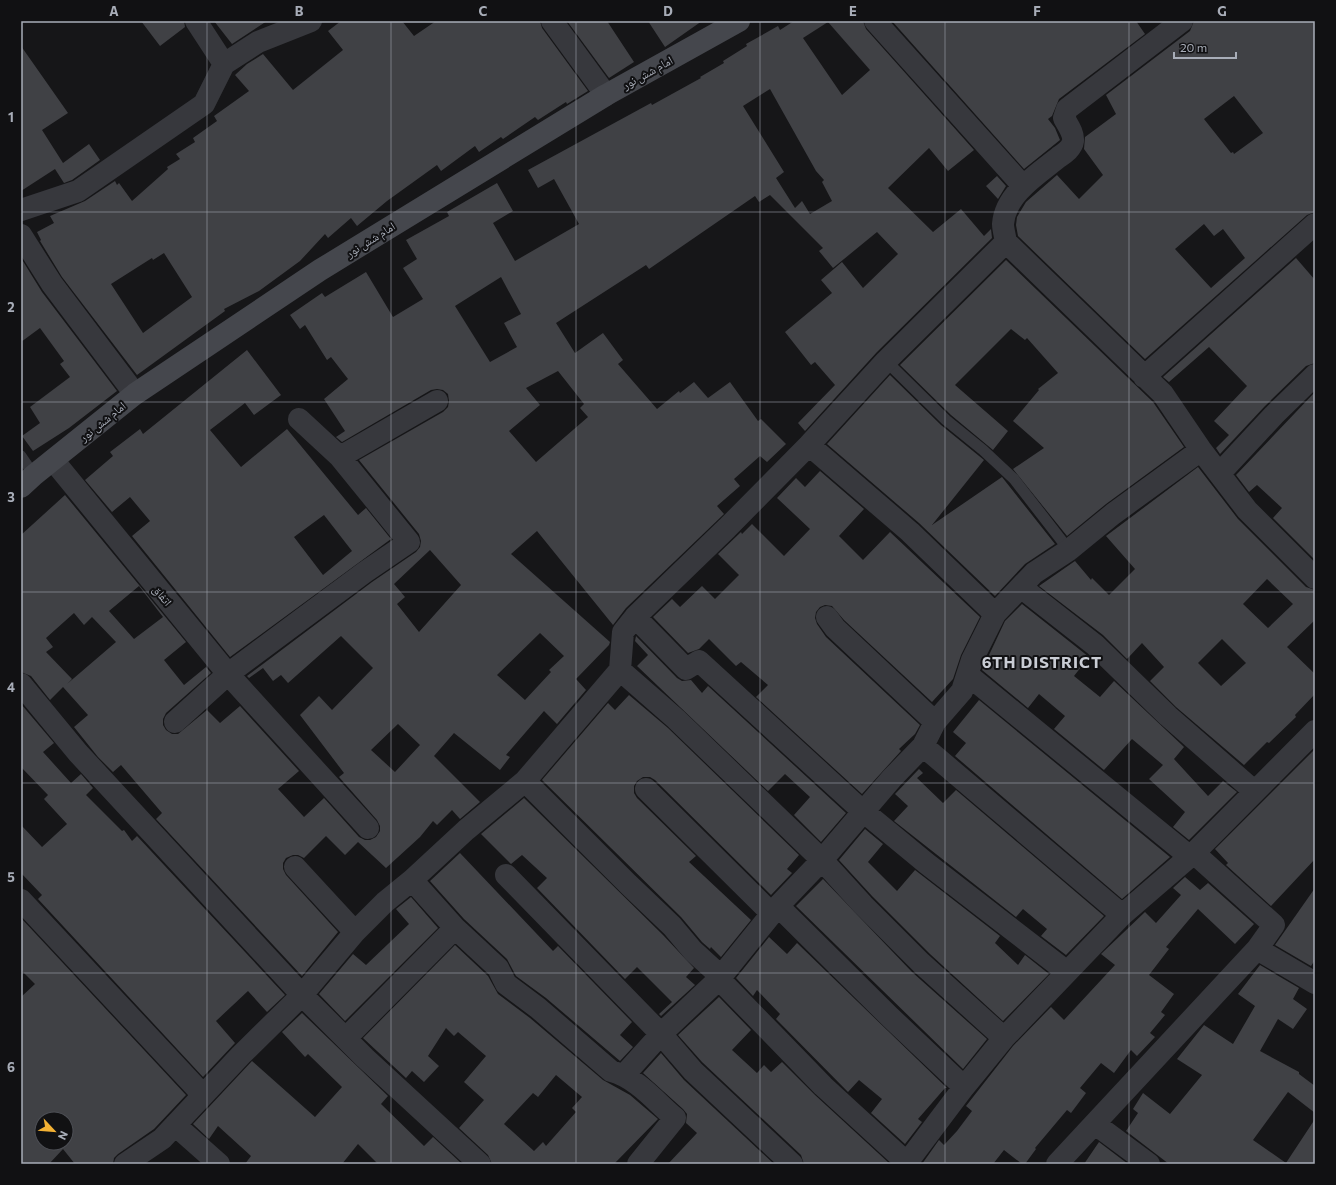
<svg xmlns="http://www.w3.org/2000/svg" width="1336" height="1185" viewBox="0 0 1336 1185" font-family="Commissioner,'Noto Naskh Arabic',sans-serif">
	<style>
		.building { fill: #404145; fill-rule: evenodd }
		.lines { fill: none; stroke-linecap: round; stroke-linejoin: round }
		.lane { stroke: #37383d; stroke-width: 11 }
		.street { stroke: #37383d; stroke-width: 22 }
		.secondary { stroke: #45474d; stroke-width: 22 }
		.grid { fill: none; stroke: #a8adb8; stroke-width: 1; stroke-opacity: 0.55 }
		.labels { text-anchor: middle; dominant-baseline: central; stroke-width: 4; stroke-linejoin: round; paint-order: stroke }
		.street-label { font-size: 12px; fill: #a8adb8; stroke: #111113 }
		.district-label { font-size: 16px; font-weight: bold; letter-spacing: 1px; fill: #c9ccd4; stroke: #111113 }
		.neatline { fill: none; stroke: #a8adb8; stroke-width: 1.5 }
		.grid-label { font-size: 13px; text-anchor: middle; font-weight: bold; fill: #a8adb8 }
	</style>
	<rect width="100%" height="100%" fill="#161618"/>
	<!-- building -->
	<path class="building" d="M 141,21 L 184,21 L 185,27 L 160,46 Z
		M 214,21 L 267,21 L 232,44 Z
		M 341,21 L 402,21 L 414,36 L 436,21 L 540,21 L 542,28 L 588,91 L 567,104 L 566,102 L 538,120 L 535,117 L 503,139 L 501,137 L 479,152 L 475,146 L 441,171 L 437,165 L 387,201 L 357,226 L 351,218 L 328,238 L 325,234 L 300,261 L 259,291 L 224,309 L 225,311 L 137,375 L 62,277 L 40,241 L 41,240 L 37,232 L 54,223 L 50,216 L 85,201 L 115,181 L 117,185 L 119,183 L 132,201 L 168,169 L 167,167 L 180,159 L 176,154 L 195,142 L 193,138 L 217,121 L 214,116 L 249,91 L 235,75 L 247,64 L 263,54 L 293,90 L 343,50 L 328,31 ZM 164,253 L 192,297 L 143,333 L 111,284 L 152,258 L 153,260 Z
		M 567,21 L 607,21 L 634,62 L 609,78 Z
		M 648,21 L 702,21 L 665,47 Z
		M 794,21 L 863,21 L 866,29 L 974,150 L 948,171 L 929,148 L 888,188 L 933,232 L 961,209 L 984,236 L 991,229 L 992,238 L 877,352 L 805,431 L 798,423 L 835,385 L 815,362 L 811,365 L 785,332 L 832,293 L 821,280 L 842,262 L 863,288 L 898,254 L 877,232 L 833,268 L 819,251 L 823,248 L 770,195 L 759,202 L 755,196 L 649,269 L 646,265 L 556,323 L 575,353 L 603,333 L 623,360 L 618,364 L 657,409 L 679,391 L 680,393 L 694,382 L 708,398 L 730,382 L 758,421 L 761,419 L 786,444 L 767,462 L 760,456 L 734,479 L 740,486 L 717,506 L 724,514 L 626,608 L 613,625 L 537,531 L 511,554 L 610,642 L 609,645 L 576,679 L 586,690 L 557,724 L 544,711 L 506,755 L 510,757 L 500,770 L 454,733 L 434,756 L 480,802 L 460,819 L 452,810 L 437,825 L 433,821 L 420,837 L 386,868 L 358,842 L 345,855 L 326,836 L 304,858 L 298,855 L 293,855 L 286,858 L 283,863 L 283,869 L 286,875 L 338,932 L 302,976 L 156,819 L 162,813 L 121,765 L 113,772 L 98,757 L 74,727 L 88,715 L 63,687 L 50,700 L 31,676 L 21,672 L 21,535 L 65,495 L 186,642 L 164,660 L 184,685 L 206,667 L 211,673 L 166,713 L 163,719 L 163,725 L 166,730 L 172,734 L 178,734 L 207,710 L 220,723 L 240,706 L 299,771 L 278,789 L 304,817 L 324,798 L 359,837 L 365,840 L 370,840 L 376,837 L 380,831 L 380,826 L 377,820 L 339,777 L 344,773 L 300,715 L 319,696 L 332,710 L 373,668 L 341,636 L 288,683 L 281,675 L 273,681 L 263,668 L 249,678 L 247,676 L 372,582 L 416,552 L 420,547 L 421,541 L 419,534 L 359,460 L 443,412 L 448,407 L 449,401 L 448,394 L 443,390 L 437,389 L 431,390 L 342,442 L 336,437 L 345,431 L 324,399 L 348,379 L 331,357 L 327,360 L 305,325 L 300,329 L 290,315 L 322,293 L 325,297 L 366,272 L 393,317 L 423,299 L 403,268 L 417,259 L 406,240 L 449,216 L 447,212 L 497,183 L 513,211 L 493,223 L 515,261 L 579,224 L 554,179 L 538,188 L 528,170 L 651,103 L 652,105 L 701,78 L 700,77 L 724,63 L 723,61 L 747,46 L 746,44 L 778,26 L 780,30 ZM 828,22 L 870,70 L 842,95 L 803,38 ZM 770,89 L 816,171 L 824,180 L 822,182 L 832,201 L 810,214 L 802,201 L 795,208 L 776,178 L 784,172 L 743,106 ZM 501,277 L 521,314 L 504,323 L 517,347 L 490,362 L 455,306 ZM 558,371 L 584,404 L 580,408 L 588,417 L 536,462 L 509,431 L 540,405 L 526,388 ZM 430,550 L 461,585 L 419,632 L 397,604 L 405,597 L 394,584 ZM 139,586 L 163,617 L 134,639 L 109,611 ZM 74,613 L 84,625 L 92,617 L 116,642 L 67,684 L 72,679 L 46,652 L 53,647 L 46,638 ZM 540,633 L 564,656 L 549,670 L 551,672 L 525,700 L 497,675 ZM 398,724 L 420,745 L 395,772 L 371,750 Z
		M 892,21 L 1136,21 L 1145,34 L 1059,99 L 1052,116 L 1048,119 L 1055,128 L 1060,140 L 1024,169 Z
		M 1194,21 L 1315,21 L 1315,212 L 1307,215 L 1145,359 L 1018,236 L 1016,225 L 1017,217 L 1026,202 L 1057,175 L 1079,199 L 1103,175 L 1084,149 L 1085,137 L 1116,114 L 1106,95 L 1190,31 ZM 1234,96 L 1263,133 L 1234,154 L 1233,152 L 1231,153 L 1204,119 ZM 1204,224 L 1214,236 L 1223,229 L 1245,258 L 1211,288 L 1175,249 Z
		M 21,46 L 68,113 L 42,130 L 63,163 L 89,144 L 100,160 L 72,180 L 64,183 L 55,169 L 21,191 Z
		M 997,176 L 1006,186 L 998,199 L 986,186 Z
		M 21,258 L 42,292 L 117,391 L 69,428 L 33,451 L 22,436 L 40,423 L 30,407 L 70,377 L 60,364 L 64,361 L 40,328 L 21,342 Z
		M 1296,258 L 1315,280 L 1315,363 L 1306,366 L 1265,406 L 1220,454 L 1216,448 L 1229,435 L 1214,421 L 1247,386 L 1209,347 L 1169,382 L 1163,377 Z
		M 1006,260 L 1153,402 L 1184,447 L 1106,504 L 1067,536 L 1013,469 L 1044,448 L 1013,421 L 1039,390 L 1038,389 L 1058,373 L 1027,338 L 1025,340 L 1011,329 L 955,385 L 1008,431 L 993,450 L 951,415 L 900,365 Z
		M 247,350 L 281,395 L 254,415 L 245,403 L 210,430 L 241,467 L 287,429 L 358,515 L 366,508 L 391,539 L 230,657 L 132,536 L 150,521 L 130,497 L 112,512 L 85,480 L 113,456 L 110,452 L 140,429 L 143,434 ZM 324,515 L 352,551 L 323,575 L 294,537 Z
		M 890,375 L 941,425 L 984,460 L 932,525 L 1002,477 L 1055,544 L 1025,564 L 995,596 L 919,523 L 827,444 Z
		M 1315,392 L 1315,560 L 1273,518 L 1282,508 L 1257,485 L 1249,492 L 1236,475 Z
		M 1198,467 L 1238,519 L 1306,587 L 1315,590 L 1315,620 L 1287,647 L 1315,674 L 1315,694 L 1295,715 L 1296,717 L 1269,743 L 1267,742 L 1244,765 L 1176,707 L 1150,681 L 1164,667 L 1142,643 L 1127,659 L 1103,635 L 1039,586 L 1075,561 L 1091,580 L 1092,578 L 1109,595 L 1135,569 L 1106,536 ZM 1267,579 L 1293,604 L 1268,628 L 1243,604 ZM 1222,639 L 1246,663 L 1221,686 L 1198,663 Z
		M 820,471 L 864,509 L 839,536 L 863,560 L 890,532 L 980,617 L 961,655 L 953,679 L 932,702 L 844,620 L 832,606 L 825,605 L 820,607 L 816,612 L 815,618 L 817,624 L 826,637 L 920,725 L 915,734 L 899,749 L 901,751 L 862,794 L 756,697 L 768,685 L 741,662 L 736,666 L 709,639 L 699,649 L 688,653 L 653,617 L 672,599 L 680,607 L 702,586 L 715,599 L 739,575 L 718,554 L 741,532 L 742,534 L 752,524 L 784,556 L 810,529 L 777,498 L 796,478 L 805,487 Z
		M 1022,604 L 1089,657 L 1074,676 L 1100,697 L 1114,681 L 1184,747 L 1174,759 L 1208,796 L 1223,781 L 1237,792 L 1189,840 L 1173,827 L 1185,812 L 1149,779 L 1163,765 L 1132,739 L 1104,770 L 1054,729 L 1065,716 L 1039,694 L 1028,708 L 982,670 L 1005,621 Z
		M 636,636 L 677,678 L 682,681 L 691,680 L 702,693 L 708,686 L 846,813 L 821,842 L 794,815 L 810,797 L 785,774 L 768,791 L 637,666 L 648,655 L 635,641 Z
		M 629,695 L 668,728 L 799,855 L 787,869 L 792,873 L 771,895 L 655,780 L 650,777 L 643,777 L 637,781 L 634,786 L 634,793 L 637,798 L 696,856 L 689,862 L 751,920 L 721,957 L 711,947 L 710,949 L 702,942 L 681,917 L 542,780 L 608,703 L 615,710 Z
		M 979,700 L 1170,857 L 1122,899 L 955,756 L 966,743 L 953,732 Z
		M 21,704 L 54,743 L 43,752 L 71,783 L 81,774 L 93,788 L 86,795 L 122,831 L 124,830 L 132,841 L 137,836 L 285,995 L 267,1012 L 248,991 L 216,1021 L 235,1043 L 203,1077 L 38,899 L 42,895 L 21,873 L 21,825 L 42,847 L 67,824 L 44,799 L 48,795 L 21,767 Z
		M 1315,749 L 1315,859 L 1271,906 L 1226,865 L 1228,863 L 1215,849 Z
		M 919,769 L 923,773 L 917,778 L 943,803 L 956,790 L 1104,916 L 1066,955 L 1041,936 L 1047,929 L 1023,909 L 1016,917 L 894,821 L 908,806 L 895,794 Z
		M 524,798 L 663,935 L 694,968 L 686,977 L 695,985 L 661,1016 L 659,1014 L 672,1002 L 637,967 L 625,979 L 537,888 L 547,878 L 522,855 L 511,864 L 481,834 Z
		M 865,829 L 883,844 L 868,862 L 897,891 L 915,870 L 1000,936 L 995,943 L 1018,965 L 1025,955 L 1049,974 L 1003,1021 L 930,954 L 872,896 L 839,860 Z
		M 460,853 L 553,951 L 558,946 L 632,1022 L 620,1035 L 633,1047 L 620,1061 L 546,998 L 516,976 L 507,959 L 464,919 L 430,881 Z
		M 1185,877 L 1200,890 L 1208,883 L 1254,924 L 1235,944 L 1198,909 L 1166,947 L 1169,949 L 1149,975 L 1174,994 L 1161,1012 L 1165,1015 L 1150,1033 L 1155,1037 L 1137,1056 L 1131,1050 L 1114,1073 L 1101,1063 L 1080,1088 L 1086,1093 L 1071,1113 L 1067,1110 L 1035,1148 L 1036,1149 L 1025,1164 L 1022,1164 L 1004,1150 L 993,1164 L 922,1164 L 939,1140 L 944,1145 L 957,1131 L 972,1111 L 966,1106 L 1013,1046 L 1051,1007 L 1064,1020 L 1115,965 L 1101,954 L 1145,912 L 1156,923 L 1181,895 L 1173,888 Z
		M 823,879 L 912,972 L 987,1039 L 963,1069 L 796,906 Z
		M 1315,888 L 1315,960 L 1311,966 L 1275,945 Z
		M 411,897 L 438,928 L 345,1021 L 319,994 L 353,954 L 366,965 L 409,924 L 396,909 Z
		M 21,918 L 186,1095 L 154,1129 L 118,1154 L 114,1158 L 113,1164 L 75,1164 L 63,1149 L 49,1164 L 21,1164 L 21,997 L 35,984 L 21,970 ZM 42,1119 L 66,1119 L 66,1143 L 42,1143 Z
		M 769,937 L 787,954 L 797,943 L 947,1088 L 945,1088 L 918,1119 L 922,1122 L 905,1144 L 871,1113 L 882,1099 L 859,1080 L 848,1092 L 776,1019 L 780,1014 L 757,990 L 753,996 L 736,978 Z
		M 455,945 L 488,976 L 498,994 L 530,1018 L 603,1080 L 630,1095 L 658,1119 L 614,1164 L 492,1164 L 488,1155 L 459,1128 L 484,1100 L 464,1082 L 486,1056 L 458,1032 L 454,1036 L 446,1028 L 428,1056 L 439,1066 L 424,1082 L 412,1071 L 406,1078 L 363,1038 ZM 556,1075 L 582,1097 L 572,1108 L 576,1112 L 546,1146 L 543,1142 L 534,1151 L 504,1124 L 533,1093 L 538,1097 Z
		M 1260,965 L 1299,988 L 1293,999 L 1307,1009 L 1293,1029 L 1278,1019 L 1260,1051 L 1299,1072 L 1299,1074 L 1315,1086 L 1315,1113 L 1288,1092 L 1253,1140 L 1286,1163 L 1315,1119 L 1315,1164 L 1169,1164 L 1126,1131 L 1138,1113 L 1133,1109 L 1143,1093 L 1170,1114 L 1202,1075 L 1177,1059 L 1204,1025 L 1233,1044 L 1255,1006 L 1238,994 Z
		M 719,997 L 751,1030 L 732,1050 L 757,1073 L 764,1065 L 771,1072 L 782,1062 L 815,1095 L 890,1164 L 804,1164 L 801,1155 L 702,1062 L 678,1035 Z
		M 302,1013 L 388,1096 L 381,1104 L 424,1146 L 433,1137 L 462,1164 L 378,1164 L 358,1144 L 342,1164 L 245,1164 L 251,1156 L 218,1126 L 209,1139 L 193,1124 L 252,1061 L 315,1117 L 342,1087 L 308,1054 L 305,1057 L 282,1032 Z
		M 661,1053 L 684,1080 L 774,1164 L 668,1164 L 697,1133 L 686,1123 L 687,1114 L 683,1109 L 643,1073 Z
		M 1099,1142 L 1128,1164 L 1084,1164 Z"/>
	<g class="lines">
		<!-- lane -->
		<path class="lane" d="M 886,361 L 946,420 L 983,450 L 1014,479 L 1069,550
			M 21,456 L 34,475"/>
		<!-- street -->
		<path class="street" d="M 196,21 L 224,64
			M 552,21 L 606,95
			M 875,21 L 1023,186
			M 21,210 L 78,191 L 204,104 L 224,64 L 258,42 L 311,21
			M 21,235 L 52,284 L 135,394
			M 1006,242 L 1163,394 L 1201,450
			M 1144,377 L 1315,224
			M 299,419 L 340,457 L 409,542 L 365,572 L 228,674 L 368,828
			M 809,445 L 910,532 L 995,614
			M 340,457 L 437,401
			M 53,460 L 228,674 L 175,722
			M 1220,473 L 1274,415 L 1315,375
			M 1022,588 L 1095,645 L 1168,716 L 1254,791
			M 635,617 L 727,528 L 809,445 L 886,361 L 1006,242 C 1005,236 1003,229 1003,224 C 1005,194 1038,174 1059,157 C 1065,153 1072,148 1073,141 C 1074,133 1067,124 1064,118 L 1067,109 L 1182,21
			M 827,617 L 835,628 L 935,722
			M 620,670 L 676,719 L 822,860 L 863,905 L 921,963 L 1004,1038
			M 968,675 L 1189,856
			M 21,684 L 78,753 L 302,995 L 365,1058 L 480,1164
			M 923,746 L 1122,915
			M 525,781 L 628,884 L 672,926 L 693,951 L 715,971 L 719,979 L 823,1086 L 907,1163
			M 646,789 L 769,911 L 778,906 L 890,1017 L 964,1087
			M 295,867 L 355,932
			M 506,875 L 661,1034 L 693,1071 L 792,1164
			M 412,880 L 455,928 L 498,968 L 506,984 L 538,1008 L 611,1071 C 637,1078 655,1101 675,1118 L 638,1164
			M 21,900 L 203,1095
			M 1257,949 L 1315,983
			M 346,1038 L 455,928
			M 624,1075 L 661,1034 L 719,979 L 778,906 L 822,860 L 892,778 L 923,746 L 935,722 L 962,691 L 972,660 L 995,614 L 1034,573 L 1069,550 L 1113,514 L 1201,450 L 1247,510 L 1315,578
			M 1095,1124 L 1149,1164
			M 175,1125 L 219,1164
			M 125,1164 L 162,1139 L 241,1055 L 302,995 L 355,932 L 385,902 L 412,880 L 466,830 L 525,781 L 620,670 L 623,632 L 635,617 L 686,669 L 699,661 L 857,806 L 926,863 L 1067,972
			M 906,1164 L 964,1087 L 1004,1038 L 1122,915 L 1194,853
			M 1057,1164 L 1257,949 L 1274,925 L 1194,853 L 1315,731"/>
		<!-- secondary -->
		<path class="secondary" d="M 21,487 L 34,475 L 135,394 L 320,270 L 606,95 L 739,21"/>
	</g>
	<!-- grid -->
	<path class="grid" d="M 207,21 L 207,1164M 391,21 L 391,1164M 576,21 L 576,1164M 760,21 L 760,1164M 945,21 L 945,1164M 1129,21 L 1129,1164M 21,212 L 1315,212M 21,402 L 1315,402M 21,592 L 1315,592M 21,783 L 1315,783M 21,973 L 1315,973"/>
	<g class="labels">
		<!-- street labels -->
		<g class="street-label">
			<text transform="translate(647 72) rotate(-29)">امام شش نور</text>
			<text transform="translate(370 239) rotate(-32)">امام شش نور</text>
			<text transform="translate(102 421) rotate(-39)">امام شش نور</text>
			<text transform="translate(163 595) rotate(51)">اتفاق</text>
		</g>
		<!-- district labels -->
		<g class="district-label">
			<text x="1042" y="661">6TH DISTRICT</text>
		</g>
	</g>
	<!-- border -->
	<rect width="1336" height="1185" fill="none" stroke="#111113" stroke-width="44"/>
	<!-- north arrow -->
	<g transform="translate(54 1131) rotate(116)"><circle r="19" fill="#111113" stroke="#4d4f55"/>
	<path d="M0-3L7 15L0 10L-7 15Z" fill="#f2b134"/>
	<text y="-6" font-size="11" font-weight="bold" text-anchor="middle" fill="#a8adb8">N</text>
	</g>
	<!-- scale -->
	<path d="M1174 52v6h62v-6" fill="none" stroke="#a8adb8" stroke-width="2"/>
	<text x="1180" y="52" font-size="12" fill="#a8adb8" stroke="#111113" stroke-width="3" paint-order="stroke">20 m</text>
	<rect x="22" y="22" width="1292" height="1141" class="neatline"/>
	<g class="grid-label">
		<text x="114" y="16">A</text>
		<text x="299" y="16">B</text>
		<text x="483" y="16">C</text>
		<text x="668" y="16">D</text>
		<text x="853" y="16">E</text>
		<text x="1037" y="16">F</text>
		<text x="1222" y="16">G</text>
		<text x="11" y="122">1</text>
		<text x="11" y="312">2</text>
		<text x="11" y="502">3</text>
		<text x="11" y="692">4</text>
		<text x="11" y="882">5</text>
		<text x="11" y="1072">6</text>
	</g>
</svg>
